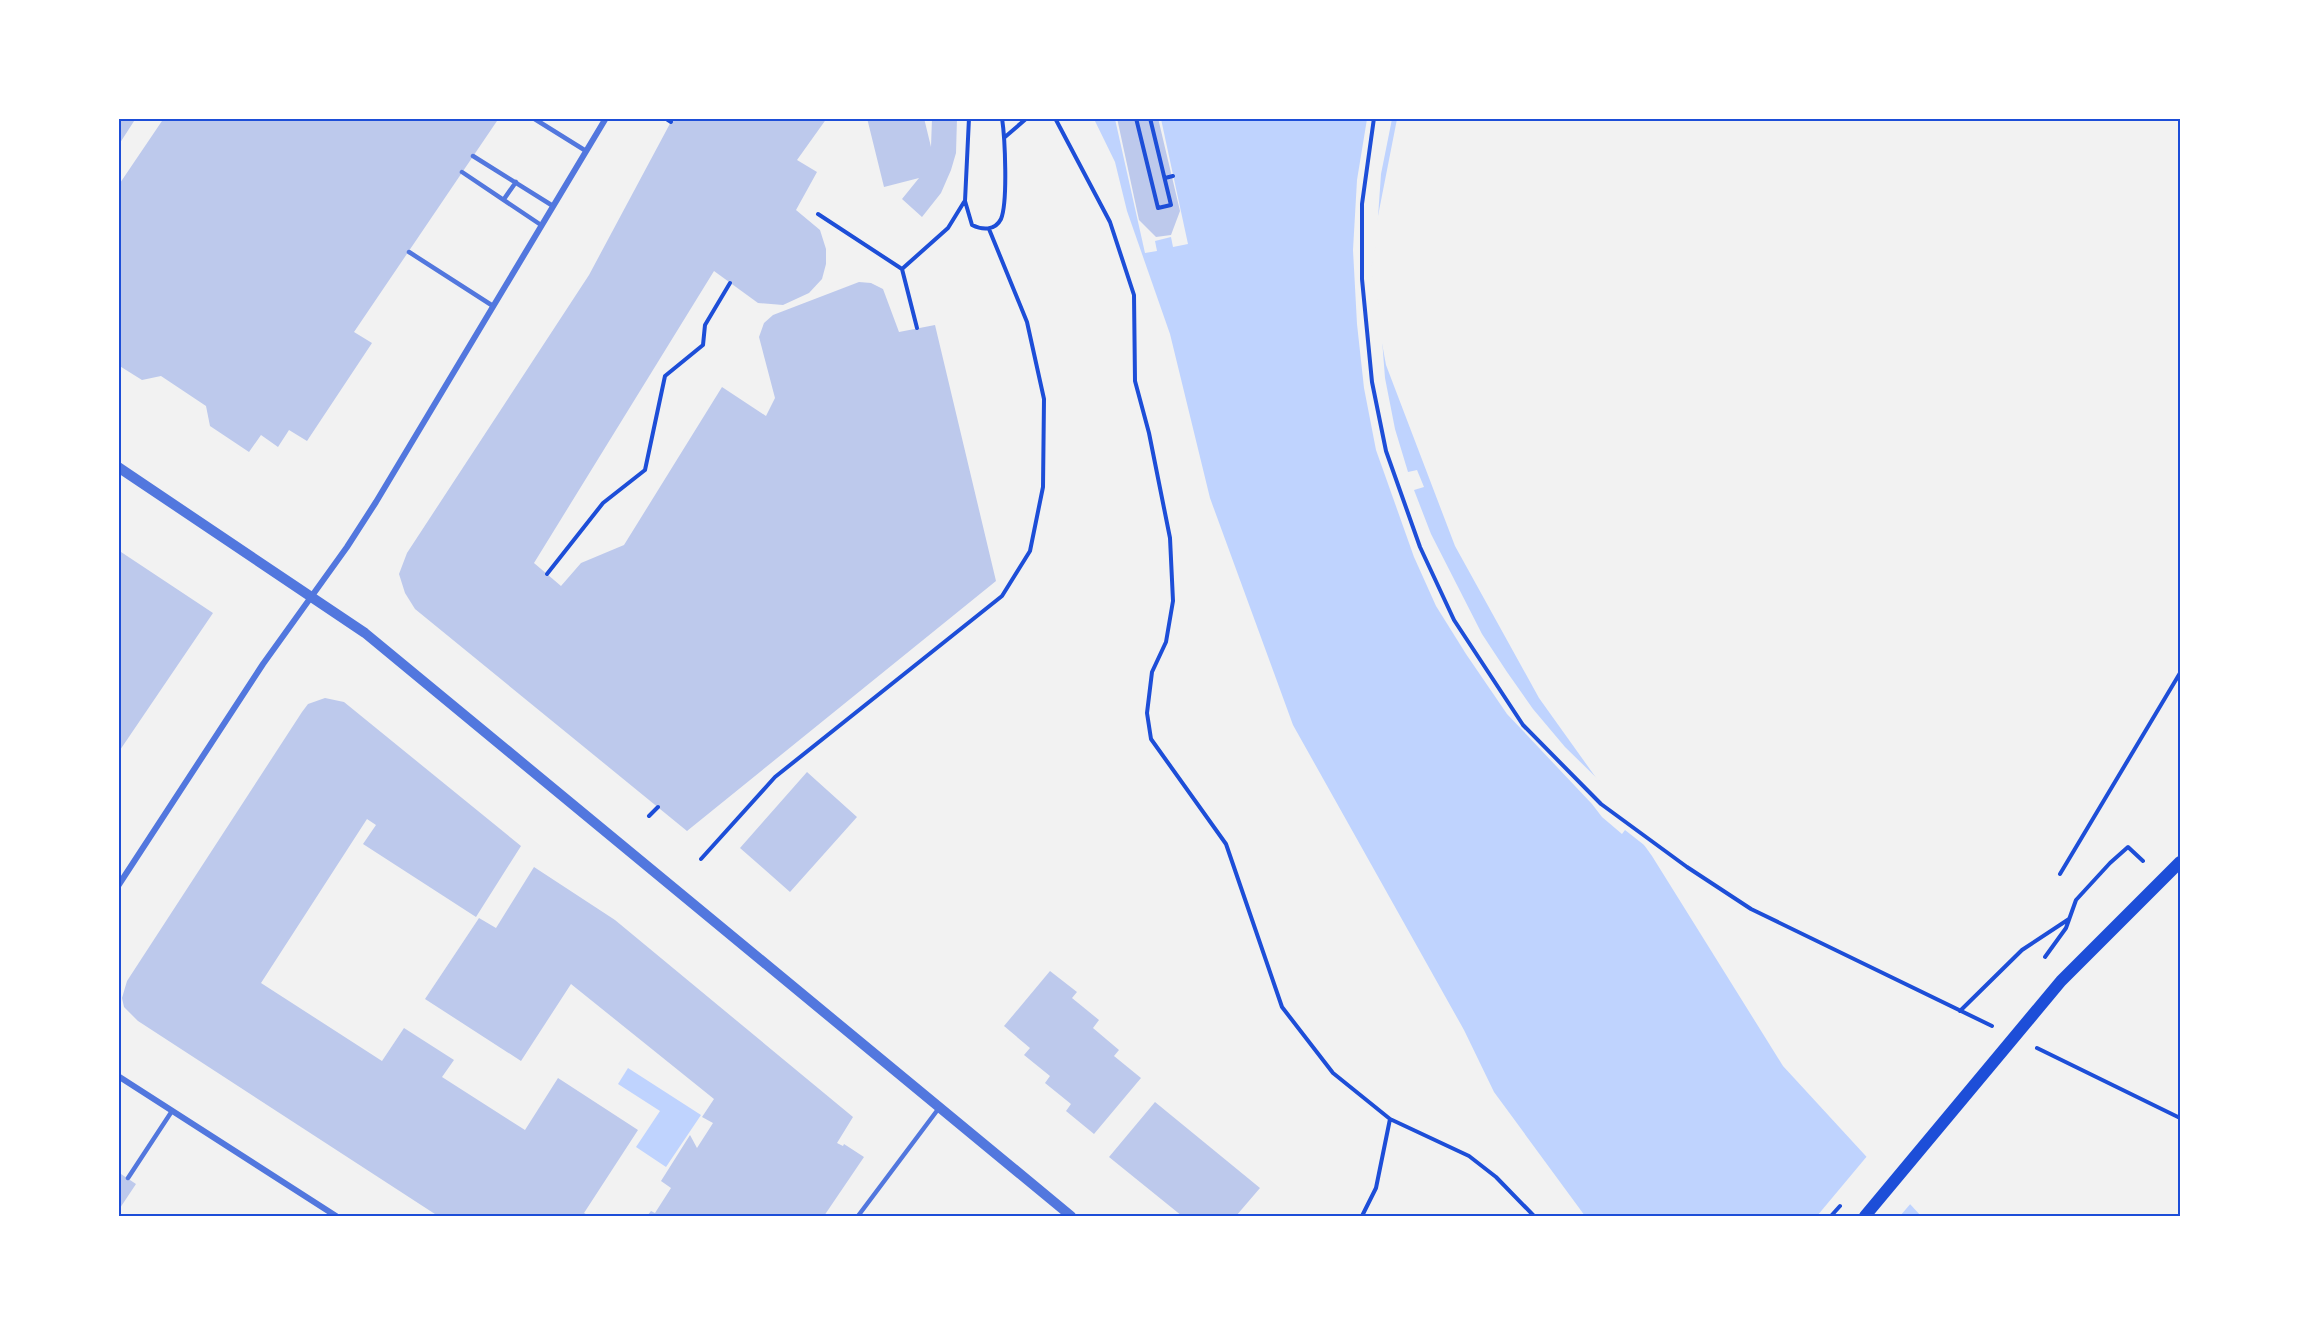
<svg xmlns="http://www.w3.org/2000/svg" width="2299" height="1335" viewBox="0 0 2299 1335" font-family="'PT Sans',sans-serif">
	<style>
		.water { fill: #bfd3fe }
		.pier { fill: #f2f2f2 }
		.building { fill: #bdc9ec }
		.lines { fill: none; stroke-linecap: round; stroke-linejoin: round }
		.path { stroke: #1d4ed8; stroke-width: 4 }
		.service { stroke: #5277de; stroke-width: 4.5 }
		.minor { stroke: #5277de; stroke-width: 6 }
		.tertiary { stroke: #5277de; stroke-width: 10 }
		.secondary { stroke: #1d4ed8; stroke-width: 12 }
		.neatline { fill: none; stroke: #1d4ed8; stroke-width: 2 }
	</style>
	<rect width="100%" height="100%" fill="#f2f2f2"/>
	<!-- water -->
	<path class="water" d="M 1094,119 L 1397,119 L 1368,267 L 1386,365 L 1455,546 L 1539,698 L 1652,856 L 1783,1066 L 1921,1216 L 1585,1216 L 1494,1092 L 1464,1030 L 1293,725 L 1210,498 L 1170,334 L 1127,211 L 1115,162 Z
		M 628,1068 L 701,1115 L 666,1167 L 636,1147 L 660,1111 L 618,1084 Z"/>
	<!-- pier -->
	<path class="pier" d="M 1115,119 L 1161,119 L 1188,244 L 1173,247 L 1171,237 L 1155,241 L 1157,251 L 1145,253 Z
		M 1367,119 L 1392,119 L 1381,174 L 1376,246 L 1371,267 L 1380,313 L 1385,378 L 1395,429 L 1408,472 L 1417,470 L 1424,487 L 1414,490 L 1431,534 L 1482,634 L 1507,672 L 1533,709 L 1565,747 L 1609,790 L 1653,852 L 1625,830 L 1622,834 L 1602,817 L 1592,804 L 1507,714 L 1466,654 L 1436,606 L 1414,557 L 1376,450 L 1364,388 L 1357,324 L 1353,250 L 1357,180 Z
		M 1868,1155 L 1912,1202 L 1900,1216 L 1817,1216 Z"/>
	<!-- building -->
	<path class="building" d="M 118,118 L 136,118 L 118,146 Z
		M 164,118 L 499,118 L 354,332 L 372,343 L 307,441 L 289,430 L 278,447 L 261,435 L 249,452 L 210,426 L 206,406 L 161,376 L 142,380 L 118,365 L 118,186 Z
		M 673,118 L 733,118 L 737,121 L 739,118 L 827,118 L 797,160 L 817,172 L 796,210 L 820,230 L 826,249 L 826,264 L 822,279 L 809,293 L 783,305 L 758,303 L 714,271 L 534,563 L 561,586 L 581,563 L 624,545 L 722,387 L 766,416 L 775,398 L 759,337 L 764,323 L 773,315 L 859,282 L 871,283 L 883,289 L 899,332 L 935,325 L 996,581 L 687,831 L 415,609 L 405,593 L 399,574 L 407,553 L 589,275 Z
		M 867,118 L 924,118 L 931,147 L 932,118 L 957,118 L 956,153 L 951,170 L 941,193 L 922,217 L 902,199 L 919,178 L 884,187 Z
		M 1117,118 L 1158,118 L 1180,211 L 1171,235 L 1156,237 L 1139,220 Z
		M 118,550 L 213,613 L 118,753 Z
		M 325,698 L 344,702 L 521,846 L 476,917 L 363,844 L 376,825 L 367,819 L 261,983 L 382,1061 L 404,1028 L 454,1060 L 442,1077 L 525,1130 L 558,1078 L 638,1130 L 584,1213 L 589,1216 L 438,1216 L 138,1021 L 124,1007 L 122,998 L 127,981 L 302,712 L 308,704 Z
		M 807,772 L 857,817 L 790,892 L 740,848 Z
		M 534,867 L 615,920 L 853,1117 L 837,1143 L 843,1146 L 844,1144 L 864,1157 L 824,1216 L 647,1216 L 651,1211 L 655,1213 L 671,1188 L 661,1181 L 690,1135 L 697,1148 L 713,1123 L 702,1117 L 714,1099 L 571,984 L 521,1061 L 425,999 L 479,918 L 496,928 Z
		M 1050,971 L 1077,992 L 1072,998 L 1099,1020 L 1093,1028 L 1119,1050 L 1114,1056 L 1141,1078 L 1094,1134 L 1066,1111 L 1071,1104 L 1045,1083 L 1050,1076 L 1024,1055 L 1030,1048 L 1004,1026 Z
		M 1155,1102 L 1260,1188 L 1236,1216 L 1182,1216 L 1109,1157 Z
		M 118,1172 L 136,1184 L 118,1211 Z"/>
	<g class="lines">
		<!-- path -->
		<path class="path" d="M 665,118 L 671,122
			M 969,118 L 965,201 L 972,225 C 982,230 995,231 1001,219 C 1008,202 1005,138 1002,118
			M 1055,118 L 1110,222 L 1134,295 L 1135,381 L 1149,433 L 1170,538 L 1173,601 L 1166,642 L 1152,672 L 1147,713 L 1151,739 L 1226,844 L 1282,1007 L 1333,1073 L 1390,1119 L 1469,1156 L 1496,1177 L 1534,1216
			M 1136,118 L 1158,208 L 1171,205 L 1150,118
			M 1374,118 L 1362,204 L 1362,279 L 1372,382 L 1386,451 L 1420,547 L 1454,620 L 1523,725 L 1601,804 L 1687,867 L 1751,909 L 1992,1026
			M 1005,137 L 1027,118
			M 1165,178 L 1173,176
			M 818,214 L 902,269
			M 917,328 L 902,269 L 948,228 L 964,202
			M 547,574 L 603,503 L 645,470 L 665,376 L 703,345 L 705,325 L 730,283
			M 649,816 L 658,807
			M 701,859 L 775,777 L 1002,596 L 1030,551 L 1043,487 L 1044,399 L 1027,322 L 989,229
			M 2060,874 L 2180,673
			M 2045,957 L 2066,928 L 2076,900 L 2110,863 L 2128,847 L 2143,861
			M 1960,1011 L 2022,950 L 2069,919
			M 2037,1048 L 2180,1118
			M 1362,1216 L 1376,1188 L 1390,1119
			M 1831,1216 L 1840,1206"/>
		<!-- service -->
		<path class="service" d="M 533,118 L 586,151
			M 473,156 L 553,206
			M 462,172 L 541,225
			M 504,199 L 516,182
			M 409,252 L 493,306
			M 128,1178 L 172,1111
			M 858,1216 L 939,1108"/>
		<!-- minor -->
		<path class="minor" d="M 118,886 L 263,664 L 347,547 L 376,502 L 606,118
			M 118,1076 L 336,1216"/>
		<!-- tertiary -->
		<path class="tertiary" d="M 118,467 L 365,633 L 1071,1216"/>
		<!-- secondary -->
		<path class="secondary" d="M 1865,1216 L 2061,981 L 2180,862"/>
	</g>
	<!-- border -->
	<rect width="2299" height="1335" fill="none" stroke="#ffffff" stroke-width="240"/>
	<rect x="120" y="120" width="2059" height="1095" class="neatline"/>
</svg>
